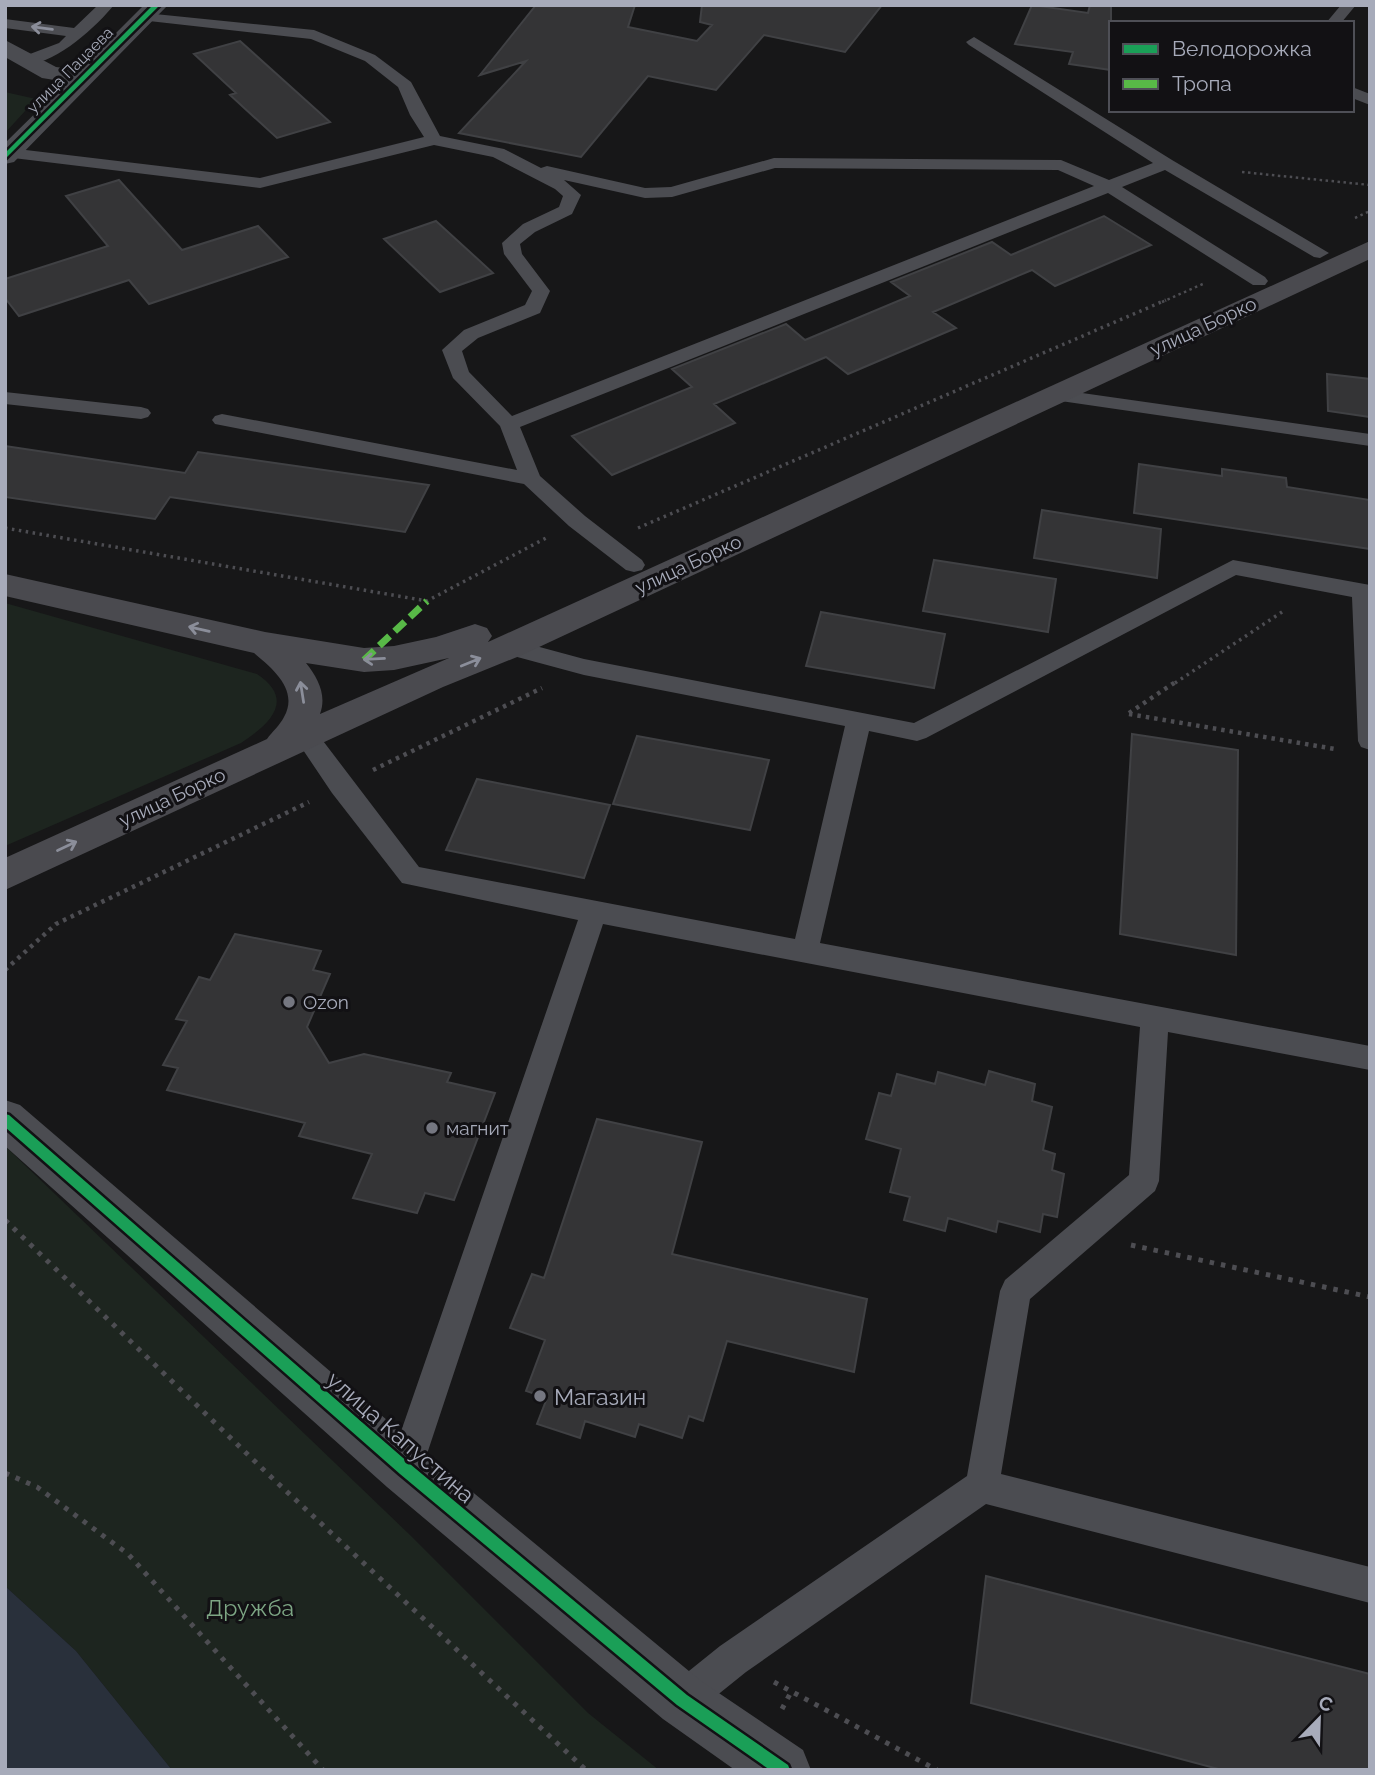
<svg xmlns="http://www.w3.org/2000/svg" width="1375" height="1775" viewBox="0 0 1375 1775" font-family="Raleway,sans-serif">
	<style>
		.green { fill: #1d251f }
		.water { fill: #29303b }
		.building { fill: #343436; stroke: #404144; stroke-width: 2 }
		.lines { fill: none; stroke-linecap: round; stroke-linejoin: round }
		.path-far3 { stroke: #4d4d52; stroke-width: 2.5; stroke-dasharray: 2.5 3.5; stroke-linecap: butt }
		.path-far2 { stroke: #4d4d52; stroke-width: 3.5; stroke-dasharray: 2.5 4.5; stroke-linecap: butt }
		.path-far1 { stroke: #4d4d52; stroke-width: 4.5; stroke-dasharray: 3.5 5; stroke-linecap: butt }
		.path { stroke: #4d4d52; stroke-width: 5; stroke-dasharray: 4.5 7; stroke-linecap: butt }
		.service { fill: #4b4c51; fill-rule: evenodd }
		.minor { fill: #4b4c51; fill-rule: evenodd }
		.tertiary { fill: #4b4c51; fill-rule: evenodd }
		.secondary { fill: #4a4a4f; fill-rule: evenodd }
		.quiet { stroke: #58b947; stroke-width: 7; stroke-dasharray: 14 7; stroke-linecap: butt }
		.cycleway-casing { stroke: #121114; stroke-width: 5 }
		.cycleway { fill: #1a9f57; fill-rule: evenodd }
		.oneway { stroke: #8b8e9a }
		.poi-dot { fill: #757781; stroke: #121114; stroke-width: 2.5 }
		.labels { text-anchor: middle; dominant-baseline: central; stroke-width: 6; stroke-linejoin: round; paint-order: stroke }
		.far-street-label { font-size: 16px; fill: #a7abba; stroke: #121114 }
		.street-label { font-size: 19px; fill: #a7abba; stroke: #121114 }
		.poi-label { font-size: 19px; fill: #a7abba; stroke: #121114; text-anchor: start }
		.near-poi-label { font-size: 23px; fill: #a7abba; stroke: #121114; text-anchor: start }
		.near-street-label { font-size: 23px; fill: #a7abba; stroke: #121114 }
		.near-park-label { font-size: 23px; fill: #7da684; stroke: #121114 }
	</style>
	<rect width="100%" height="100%" fill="#171718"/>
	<!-- green -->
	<path class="green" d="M 5,92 L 36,99 L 5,133 Z
		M 5,603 L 257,674 C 296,700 270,724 241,743 L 5,846 Z
		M 5,1146 L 410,1535 L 588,1713 L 659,1770 L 172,1770 L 76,1651 L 5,1586 Z"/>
	<!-- water -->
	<path class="water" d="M 5,1586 L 76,1651 L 172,1770 L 5,1770 Z"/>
	<!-- building -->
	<path class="building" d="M 536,5 L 635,5 L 628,27 L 697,41 L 712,25 L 700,22 L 702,5 L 882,5 L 845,52 L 764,35 L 716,90 L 648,76 L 581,157 L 459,133 L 526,61 L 480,75 Z
		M 1032,5 L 1088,13 L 1090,5 L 1111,5 L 1111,70 L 1069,64 L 1073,52 L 1015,44 Z
		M 240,41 L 330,122 L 277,138 L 230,95 L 236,93 L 194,54 Z
		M 119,180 L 182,250 L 258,226 L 288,257 L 149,304 L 129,280 L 19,316 L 5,298 L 5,279 L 108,246 L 66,196 Z
		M 1104,216 L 1151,245 L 1055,286 L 1032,270 L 933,312 L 956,328 L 848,374 L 826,357 L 714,404 L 735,423 L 612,475 L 572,436 L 692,387 L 672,369 L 786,324 L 805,340 L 910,296 L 891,282 L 992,242 L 1011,255 Z
		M 436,221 L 493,273 L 440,292 L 384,239 Z
		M 1327,374 L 1370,379 L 1370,417 L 1328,411 Z
		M 5,446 L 185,473 L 198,452 L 429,485 L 405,532 L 170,497 L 155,519 L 5,497 Z
		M 1139,464 L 1222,476 L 1222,469 L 1286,478 L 1287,487 L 1370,500 L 1370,549 L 1134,513 Z
		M 1042,510 L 1161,529 L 1157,578 L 1034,558 Z
		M 934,560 L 1056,579 L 1048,632 L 923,611 Z
		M 821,612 L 945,634 L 934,688 L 806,666 Z
		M 1132,734 L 1238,750 L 1236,955 L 1120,934 Z
		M 637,736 L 769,760 L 750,830 L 613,804 Z
		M 477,779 L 610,805 L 584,878 L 446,850 Z
		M 235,934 L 321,951 L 313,970 L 330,974 L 307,1027 L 329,1063 L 364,1054 L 451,1073 L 447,1082 L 495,1093 L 454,1200 L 425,1193 L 417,1213 L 353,1198 L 372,1154 L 299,1136 L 305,1123 L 167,1090 L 178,1068 L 163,1065 L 187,1021 L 176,1019 L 199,977 L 210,980 Z
		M 989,1071 L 1035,1084 L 1032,1101 L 1052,1107 L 1043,1150 L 1055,1154 L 1052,1170 L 1064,1174 L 1057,1217 L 1043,1214 L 1040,1232 L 998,1221 L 996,1232 L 948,1218 L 945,1231 L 904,1220 L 910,1197 L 890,1192 L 901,1149 L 866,1139 L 879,1093 L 891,1096 L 897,1074 L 935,1084 L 938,1072 L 985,1085 Z
		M 597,1119 L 702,1142 L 672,1254 L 867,1299 L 854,1372 L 727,1341 L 703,1421 L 689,1416 L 682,1438 L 639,1424 L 635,1437 L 585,1421 L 580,1438 L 537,1424 L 547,1398 L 526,1391 L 545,1340 L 510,1328 L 532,1274 L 544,1278 Z
		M 986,1576 L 1370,1674 L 1370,1770 L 1222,1770 L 971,1703 Z"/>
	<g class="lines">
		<!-- path-far3 -->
		<path class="path-far3" d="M 1242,172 L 1370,185
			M 1355,218 L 1370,211
			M 1162,302 L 1205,283"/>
		<!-- path-far2 -->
		<path class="path-far2" d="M 5,528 L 427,601 L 546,538
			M 638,528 L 1166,300
			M 1175,683 L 1285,610"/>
		<!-- path-far1 -->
		<path class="path-far1" d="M 1129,713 L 1177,681
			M 1129,714 L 1335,749
			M 373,770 L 542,688
			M 5,970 L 56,924 L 309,802"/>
		<!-- path -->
		<path class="path" d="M 5,1220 L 269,1475 L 586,1770
			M 1131,1245 L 1370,1297
			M 5,1473 L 37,1487 L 128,1554 L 323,1770
			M 774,1682 L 937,1770
			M 782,1709 L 791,1692"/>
		<!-- service -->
		<path class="service" d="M 98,5 L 114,5 C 97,26 50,70 22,63 L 19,60 L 22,57 L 59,43 L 66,36 L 5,28 L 5,19 L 74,28 Z
			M 1341,5 L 1356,5 L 1341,23 L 1326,23 Z
			M 145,13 L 314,30 L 375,55 L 411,82 L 440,136 L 504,149 L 541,168 L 547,166 L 645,188 L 671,187 L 774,158 L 1061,160 L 1109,180 L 1153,163 L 969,45 L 966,42 L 974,37 L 1172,160 L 1329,253 L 1320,258 L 1314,257 L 1165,170 L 1122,187 L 1265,277 L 1268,281 L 1265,285 L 1253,285 L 1108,193 L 520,427 L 540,476 L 585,516 L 642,560 L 645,565 L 642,570 L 634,572 L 626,570 L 569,526 L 524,484 L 215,424 L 212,420 L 215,416 L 222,414 L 517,470 L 500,426 L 453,378 L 442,350 L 464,330 L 525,305 L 532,291 L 504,254 L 502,243 L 523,224 L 559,207 L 563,196 L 555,189 L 493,157 L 434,145 L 260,188 L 5,157 L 5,149 L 9,148 L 260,178 L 424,137 L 410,115 L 398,87 L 365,61 L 311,39 L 140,20 L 138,17 ZM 775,168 L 1058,170 L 1094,186 L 512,416 L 469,372 L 462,351 L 478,338 L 540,313 L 550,291 L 522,254 L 520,244 L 535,232 L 572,214 L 581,195 L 564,180 L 645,198 L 672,197 Z
			M 1352,87 L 1370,94 L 1370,105 L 1352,98 Z
			M 1054,389 L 1370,434 L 1370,446 L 1047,399 L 1044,395 L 1047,391 Z
			M 5,392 L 141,407 L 148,409 L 151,413 L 148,417 L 141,419 L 5,404 Z
			M 1233,560 L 1370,585 L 1370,750 L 1361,747 L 1358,741 L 1352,597 L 1236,575 L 926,738 L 917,741 L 869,731 L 820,943 L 1370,1046 L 1370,1070 L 1168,1032 L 1159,1181 L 1155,1191 L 1030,1299 L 1001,1474 L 1370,1567 L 1370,1603 L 986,1504 L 746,1672 L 695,1713 L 682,1718 L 669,1713 L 664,1700 L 669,1687 L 720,1646 L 967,1476 L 1000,1291 L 1005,1280 L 1129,1175 L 1140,1027 L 603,924 L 422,1469 L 417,1481 L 405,1486 L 393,1481 L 388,1469 L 578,920 L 402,883 L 332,793 L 293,735 L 296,729 L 305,726 L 314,729 L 419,867 L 795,939 L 845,726 L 584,675 L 502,653 L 498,647 L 502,641 L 510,639 L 584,659 L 914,723 Z"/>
		<!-- minor -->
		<path class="minor" d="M 144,5 L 168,5 L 14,162 L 5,164 L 5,143 L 67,82 L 42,78 L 5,57 L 5,40 L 56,67 L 79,70 Z"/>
		<!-- tertiary -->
		<path class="tertiary" d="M 5,1100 L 20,1105 L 423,1451 L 701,1681 L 803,1750 L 811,1770 L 735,1770 L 663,1719 L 387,1487 L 5,1146 Z"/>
		<!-- secondary -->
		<path class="secondary" d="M 1370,241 L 1370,259 L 522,655 L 443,687 L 5,890 L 5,858 L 267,739 C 272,732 280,725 284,717 C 299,690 273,669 254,653 L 5,596 L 5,574 L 265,632 L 364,648 L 394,646 L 436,637 L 475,624 L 487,628 L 492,636 L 488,642 ZM 449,658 L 320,714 C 327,695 318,678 306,663 L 364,672 L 394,670 Z"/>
		<!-- quiet -->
		<path class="quiet" d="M 364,660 L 427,601"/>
		<defs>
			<path id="cycleway" d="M 153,5 L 160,5 L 5,159 L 5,153 Z
				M 5,1114 L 9,1115 L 410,1464 L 687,1695 L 788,1765 L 790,1770 L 770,1770 L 677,1705 L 400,1474 L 5,1127 Z"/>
		</defs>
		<!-- cycleway casing -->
		<use href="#cycleway" class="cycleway-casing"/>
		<!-- cycleway -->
		<use href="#cycleway" class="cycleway"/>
	</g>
	<!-- one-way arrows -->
	<defs><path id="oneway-shaft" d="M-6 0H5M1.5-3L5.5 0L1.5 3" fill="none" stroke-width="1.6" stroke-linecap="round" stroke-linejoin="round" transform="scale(1.75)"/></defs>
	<g class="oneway">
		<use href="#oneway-shaft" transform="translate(42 28) rotate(-173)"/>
		<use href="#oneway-shaft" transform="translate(199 629) rotate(-167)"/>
		<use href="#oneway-shaft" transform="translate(374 659) rotate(177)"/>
		<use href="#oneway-shaft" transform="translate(471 662) rotate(-22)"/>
		<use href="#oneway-shaft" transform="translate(302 692) rotate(-99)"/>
		<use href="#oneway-shaft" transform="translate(67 846) rotate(-25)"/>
	</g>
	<!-- markers -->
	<g class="poi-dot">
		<circle cx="289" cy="1002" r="7"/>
		<circle cx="432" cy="1128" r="7"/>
		<circle cx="540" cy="1396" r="7"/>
	</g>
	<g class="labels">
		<!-- far-street labels -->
		<g class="far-street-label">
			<text transform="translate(70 70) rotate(-45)">улица Пацаева</text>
		</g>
		<!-- street labels -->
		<g class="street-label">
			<text transform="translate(1203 326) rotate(-25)">улица Борко</text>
			<text transform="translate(688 564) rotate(-25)">улица Борко</text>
			<text transform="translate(172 797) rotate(-25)">улица Борко</text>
		</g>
		<!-- poi labels -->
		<g class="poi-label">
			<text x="303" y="1002">Ozon</text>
			<text x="446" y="1128">магнит</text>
		</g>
		<!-- near-poi labels -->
		<g class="near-poi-label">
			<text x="554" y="1396">Магазин</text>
		</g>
		<!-- near-street labels -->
		<g class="near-street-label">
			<text transform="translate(401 1437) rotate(41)">улица Капустина</text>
		</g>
		<!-- near-park labels -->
		<g class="near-park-label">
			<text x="250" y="1607">Дружба</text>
		</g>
	</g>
	<!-- border -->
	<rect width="1375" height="1775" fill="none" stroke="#a7abba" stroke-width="14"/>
	<!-- legend -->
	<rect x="1109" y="21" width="245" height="91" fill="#121114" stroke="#4e4f56" stroke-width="2"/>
	<rect x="1123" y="44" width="35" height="10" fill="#1a9f57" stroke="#4e4f56" stroke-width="2"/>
	<text x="1172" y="56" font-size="21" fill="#a7abba">Велодорожка</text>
	<rect x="1123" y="79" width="35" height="10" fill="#58b947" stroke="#4e4f56" stroke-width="2"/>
	<text x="1172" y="91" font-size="21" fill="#a7abba">Тропа</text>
	<!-- north arrow -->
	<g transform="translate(1319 1719) rotate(23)" stroke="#121114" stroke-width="5" paint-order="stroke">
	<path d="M0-5L12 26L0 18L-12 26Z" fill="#a7abba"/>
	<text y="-10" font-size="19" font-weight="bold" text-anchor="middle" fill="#a7abba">С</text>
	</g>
</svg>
